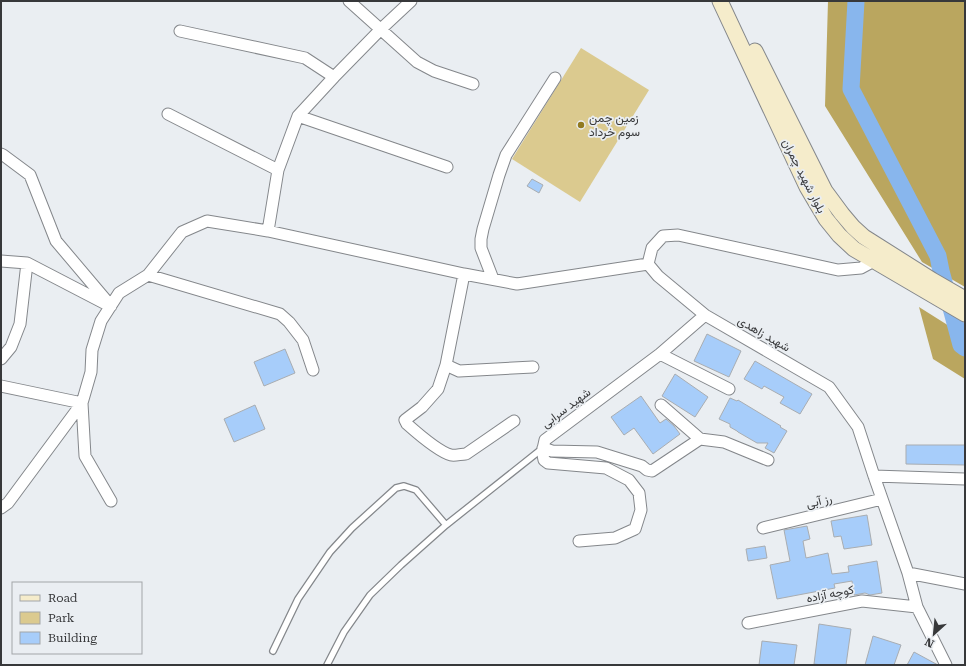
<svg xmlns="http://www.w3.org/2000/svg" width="966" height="666" viewBox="0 0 966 666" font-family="'Roboto Serif',Vazirmatn,serif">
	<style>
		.green { fill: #dbca8f }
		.forest { fill: #baa65f }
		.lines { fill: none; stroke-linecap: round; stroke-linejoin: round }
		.river { stroke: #88b6ed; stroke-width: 17 }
		.building { fill: #a7cdfa; stroke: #a9adb1 }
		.service-casing { stroke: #84878b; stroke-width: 8 }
		.minor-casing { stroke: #84878b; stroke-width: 13 }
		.secondary-casing { stroke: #84878b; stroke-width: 17 }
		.service { stroke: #fff; stroke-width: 5.5 }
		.minor { stroke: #fff; stroke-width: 11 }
		.secondary { stroke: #f5eccb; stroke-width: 15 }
		.poi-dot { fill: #917a20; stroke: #eaeef2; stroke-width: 1.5 }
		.labels { text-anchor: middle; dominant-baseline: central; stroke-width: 3.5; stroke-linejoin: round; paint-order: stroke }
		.poi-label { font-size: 12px; fill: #37383a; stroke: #eaeef2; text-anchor: start }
		.street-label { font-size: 12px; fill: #37383a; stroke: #eaeef2 }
	</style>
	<rect width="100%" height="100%" fill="#eaeef2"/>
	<!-- green -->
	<path class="green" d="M 581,48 L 649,90 L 580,202 L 512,159 Z"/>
	<!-- forest -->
	<path class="forest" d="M 828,1 L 965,1 L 965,287 L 922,262 L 825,106 Z
		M 919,307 L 965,336 L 965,379 L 933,359 Z"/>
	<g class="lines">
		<!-- river -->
		<path class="river" d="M 856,1 L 851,89 L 938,256 L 941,271 L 961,345 L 965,348"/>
	</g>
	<!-- building -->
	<path class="building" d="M 532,179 L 543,185 L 539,193 L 527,186 Z
		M 707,334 L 741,351 L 729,377 L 694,361 Z
		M 285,349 L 295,373 L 264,386 L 254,362 Z
		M 755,361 L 812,394 L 800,414 L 780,403 L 784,397 L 764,386 L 762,389 L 744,379 Z
		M 675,374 L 708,397 L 695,417 L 662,396 Z
		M 641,396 L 660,423 L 666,419 L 674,426 L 680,434 L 653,454 L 634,428 L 624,435 L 611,417 Z
		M 730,398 L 737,401 L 738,400 L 781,426 L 780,427 L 787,431 L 774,453 L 765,448 L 768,443 L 757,443 L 738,432 L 737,431 L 730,427 L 730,424 L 719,419 Z
		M 255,405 L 265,429 L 234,442 L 224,419 Z
		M 906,445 L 965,445 L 965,465 L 906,464 Z
		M 867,515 L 872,545 L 844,549 L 841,536 L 834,537 L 831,521 Z
		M 807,526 L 810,539 L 803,541 L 806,558 L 828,553 L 832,574 L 849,572 L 848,566 L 877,561 L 882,593 L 870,595 L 865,593 L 854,595 L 852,581 L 834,584 L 835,588 L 777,599 L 770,565 L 790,561 L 784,530 Z
		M 765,546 L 767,558 L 748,561 L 746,549 Z
		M 819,624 L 851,629 L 846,665 L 822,665 L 814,664 Z
		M 873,636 L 901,645 L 894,665 L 865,665 Z
		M 762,641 L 797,645 L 794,665 L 759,665 Z
		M 914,652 L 938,665 L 907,665 Z"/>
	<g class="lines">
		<defs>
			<path id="service" d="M 273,651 L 298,599 L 330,552 L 352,528 L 396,488 L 404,486 L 416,490 L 446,525
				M 327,665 L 344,632 L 370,595 L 401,565 L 446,525 L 543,448"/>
			<path id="minor" d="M 349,1 L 417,62 L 434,71 L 473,84
				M 180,31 L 305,58 L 334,77
				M 168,114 L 278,170
				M 298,116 L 447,167
				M 1,154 L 3,155 L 30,175 L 56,241 L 111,306
				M 268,231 L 278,170 L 298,116 L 334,77 L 381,29 L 411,1
				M 1,261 L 27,263 L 106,304
				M 874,261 L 861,268 L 838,270 L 678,235 L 663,236 L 652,248 L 648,264 L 658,276 L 705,315 L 829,387 L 858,427 L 874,476 L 908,573 L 917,607 L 946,665
				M 464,274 L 446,365 L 438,389 L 422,407 L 405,420 L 407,424 C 416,432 439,452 451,455 C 455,456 461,454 466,454 L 514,421
				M 148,275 L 280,314 L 289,322 L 303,340 L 313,370
				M 493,279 L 481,248 L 481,239 L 483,229 L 499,175 L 506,155 L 555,78
				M 660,354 L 729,389
				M 1,359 L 11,347 L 20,324 L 27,263
				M 446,365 L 459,371 L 533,367
				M 1,386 L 82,403 L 91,372 L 92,350 L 101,321 L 119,293 L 148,275 L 182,232 L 207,221 L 268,231 L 464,274 L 517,284 L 648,264
				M 82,403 L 85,456 L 111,501
				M 661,405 L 700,439
				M 543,448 L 552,451 L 597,452 L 642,466 L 647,470 L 652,471 L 700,439 L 724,442 L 768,460
				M 874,476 L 965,479
				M 1,508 L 8,503 L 82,403
				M 763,528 L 882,499
				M 579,541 L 615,538 L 635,529 L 641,510 L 639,493 L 629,480 L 606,468 L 548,463 L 544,460 C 542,453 543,447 545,440 L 660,354 L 705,315
				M 908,573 L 965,584
				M 748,623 L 862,601 L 917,607"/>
			<path id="secondary" d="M 720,1 L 807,187 L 817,204 L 826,219 L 839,235 L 854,249 L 965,314
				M 755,51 L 825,191 L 842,214 L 853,227 L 864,237 L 932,280 L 965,299"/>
		</defs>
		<!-- service casing -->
		<use href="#service" class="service-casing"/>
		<!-- minor casing -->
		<use href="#minor" class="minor-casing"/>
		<!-- secondary casing -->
		<use href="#secondary" class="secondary-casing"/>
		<!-- service -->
		<use href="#service" class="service"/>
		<!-- minor -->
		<use href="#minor" class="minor"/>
		<!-- secondary -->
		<use href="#secondary" class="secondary"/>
	</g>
	<!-- markers -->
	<circle class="poi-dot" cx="581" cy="125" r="4"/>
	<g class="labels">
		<!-- poi labels -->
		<g class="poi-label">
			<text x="589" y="118">زمین چمن<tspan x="589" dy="14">سوم خرداد</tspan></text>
		</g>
		<!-- street labels -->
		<g class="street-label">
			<text transform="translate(804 176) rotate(63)">بلوار شهید چمران</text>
			<text transform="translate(764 334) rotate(30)">شهید زاهدی</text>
			<text transform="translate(566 408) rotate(-37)">شهید سرابی</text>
			<text transform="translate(819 501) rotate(-14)">رز آبی</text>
			<text transform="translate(830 594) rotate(-11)">کوچه آزاده</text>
		</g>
	</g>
	<!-- border -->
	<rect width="966" height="666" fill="none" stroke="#37383a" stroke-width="4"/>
	<!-- legend -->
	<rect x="12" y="582" width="130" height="72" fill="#eaeef2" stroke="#a2a5a8"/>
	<rect x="20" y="595" width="20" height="6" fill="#f5eccb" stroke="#a2a5a8"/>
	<text x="48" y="602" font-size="12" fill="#37383a">Road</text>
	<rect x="20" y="612" width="20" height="12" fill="#dbca8f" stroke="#a2a5a8"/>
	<text x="48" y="622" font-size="12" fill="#37383a">Park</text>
	<rect x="20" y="632" width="20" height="12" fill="#a7cdfa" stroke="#a2a5a8"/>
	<text x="48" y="642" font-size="12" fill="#37383a">Building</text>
	<!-- north arrow -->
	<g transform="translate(934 634) rotate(207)" stroke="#eaeef2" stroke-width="3" paint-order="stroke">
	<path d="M0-3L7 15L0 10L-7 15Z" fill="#37383a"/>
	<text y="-6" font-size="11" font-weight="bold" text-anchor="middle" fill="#37383a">N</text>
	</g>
</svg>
